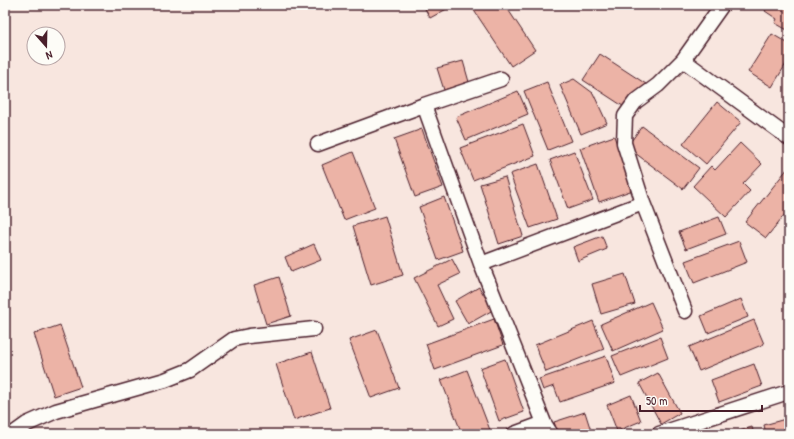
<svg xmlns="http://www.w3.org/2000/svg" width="794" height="439" viewBox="0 0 794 439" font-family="'Patrick Hand',sans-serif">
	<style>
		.building { fill: #ecb3a6; stroke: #4a1f2b }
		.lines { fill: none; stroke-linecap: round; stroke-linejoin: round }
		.street-casing { stroke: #4a1f2b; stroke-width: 17 }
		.street { stroke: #fdfcf7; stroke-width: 14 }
	</style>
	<rect width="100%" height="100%" fill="#f8e6df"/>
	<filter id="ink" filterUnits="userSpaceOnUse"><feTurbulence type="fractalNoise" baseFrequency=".025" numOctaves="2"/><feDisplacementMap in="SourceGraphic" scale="8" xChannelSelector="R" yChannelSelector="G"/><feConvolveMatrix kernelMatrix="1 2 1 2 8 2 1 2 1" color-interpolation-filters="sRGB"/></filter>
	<g filter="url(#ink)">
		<!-- building -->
		<path class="building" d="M 423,5 L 454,5 L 430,18 Z
			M 480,5 L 505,5 L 535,50 L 511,66 L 473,9 Z
			M 768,5 L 789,5 L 789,31 L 775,23 L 777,19 L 765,11 Z
			M 772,34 L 789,44 L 789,59 L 772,87 L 748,72 Z
			M 600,54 L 646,84 L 629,110 L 583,80 Z
			M 463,61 L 469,82 L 444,90 L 437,68 Z
			M 574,79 L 593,93 L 607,123 L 581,134 L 560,85 Z
			M 547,82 L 571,141 L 548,150 L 524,91 Z
			M 518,91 L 528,114 L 466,140 L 456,117 Z
			M 717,102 L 741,122 L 706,164 L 683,144 Z
			M 523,124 L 535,156 L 473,180 L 460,148 Z
			M 642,126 L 699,168 L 683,189 L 627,147 Z
			M 422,129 L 443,187 L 415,197 L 394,139 Z
			M 614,136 L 633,190 L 599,202 L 580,148 Z
			M 740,143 L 762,164 L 743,184 L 750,191 L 726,217 L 693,186 L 711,166 L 715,170 Z
			M 574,151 L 593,200 L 568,209 L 550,160 Z
			M 353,152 L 375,208 L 344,220 L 322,165 Z
			M 538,164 L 557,219 L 530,228 L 510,174 Z
			M 788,168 L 789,209 L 766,238 L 745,222 Z
			M 505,177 L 523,236 L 499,244 L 480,184 Z
			M 444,197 L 463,251 L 438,260 L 419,207 Z
			M 385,216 L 403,275 L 371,285 L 353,226 Z
			M 719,217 L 726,234 L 686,249 L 679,232 Z
			M 602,236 L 607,249 L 578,261 L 573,247 Z
			M 739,241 L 747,262 L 694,283 L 685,261 Z
			M 314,244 L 321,260 L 291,272 L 285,257 Z
			M 452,259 L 460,274 L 437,285 L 453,319 L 438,326 L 414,278 Z
			M 625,274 L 635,304 L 601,314 L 592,284 Z
			M 279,277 L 291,316 L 266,324 L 254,285 Z
			M 479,287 L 493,310 L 468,324 L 455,301 Z
			M 741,299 L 748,317 L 708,333 L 701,316 Z
			M 651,302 L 663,329 L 613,351 L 601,324 Z
			M 494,319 L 503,345 L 435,370 L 426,344 Z
			M 754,320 L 764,344 L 699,371 L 689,347 Z
			M 593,321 L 604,349 L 546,372 L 535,345 Z
			M 60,325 L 81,387 L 54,396 L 34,334 Z
			M 377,330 L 399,388 L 371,398 L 349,340 Z
			M 660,337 L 668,358 L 621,377 L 612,356 Z
			M 312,352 L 330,408 L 294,420 L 276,364 Z
			M 606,356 L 615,383 L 560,402 L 554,386 L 543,390 L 539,379 Z
			M 505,359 L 524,412 L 499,421 L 480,368 Z
			M 754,364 L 762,386 L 719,402 L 711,380 Z
			M 467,370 L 490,430 L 480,434 L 462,434 L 441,380 Z
			M 658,373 L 680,413 L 661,424 L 639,383 Z
			M 631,395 L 641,421 L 617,431 L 607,405 Z
			M 585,412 L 592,434 L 558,434 L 554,422 Z
			M 789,418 L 789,434 L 766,434 L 764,425 Z
			M 752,427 L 754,434 L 729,434 Z"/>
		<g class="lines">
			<defs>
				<path id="street" d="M 683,60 L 789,138
					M 424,105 L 481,264 L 544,423 L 551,434
					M 318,144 L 424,105 L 501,79
					M 481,264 L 643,203
					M 685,311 L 643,203 L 624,143 L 625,116 L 635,102 L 658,85 L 683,60 L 722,5
					M 13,434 L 27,424 L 56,411 L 165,380 L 190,370 L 234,339 L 249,336 L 314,329
					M 514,434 L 544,423
					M 659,434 L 785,393 L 789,393"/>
			</defs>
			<!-- street casing -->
			<use href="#street" class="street-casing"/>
			<!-- street -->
			<use href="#street" class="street"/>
		</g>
	</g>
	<!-- margin -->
	<rect width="794" height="439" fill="none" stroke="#fdfcf7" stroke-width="20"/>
	<rect x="10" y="10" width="774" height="419" fill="none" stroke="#4a1f2b" stroke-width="1.5" filter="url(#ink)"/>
	<!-- north arrow -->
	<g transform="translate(46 46) rotate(160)"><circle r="19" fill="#fdfcf7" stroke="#b5a4a5"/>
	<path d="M0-3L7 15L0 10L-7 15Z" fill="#4a1f2b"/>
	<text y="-6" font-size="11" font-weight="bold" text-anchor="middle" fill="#4a1f2b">N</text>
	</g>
	<!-- scale -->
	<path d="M640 405v6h122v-6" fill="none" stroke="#4a1f2b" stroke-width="2"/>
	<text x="646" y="405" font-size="12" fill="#4a1f2b" stroke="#fdfcf7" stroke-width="3" paint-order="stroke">50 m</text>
</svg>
